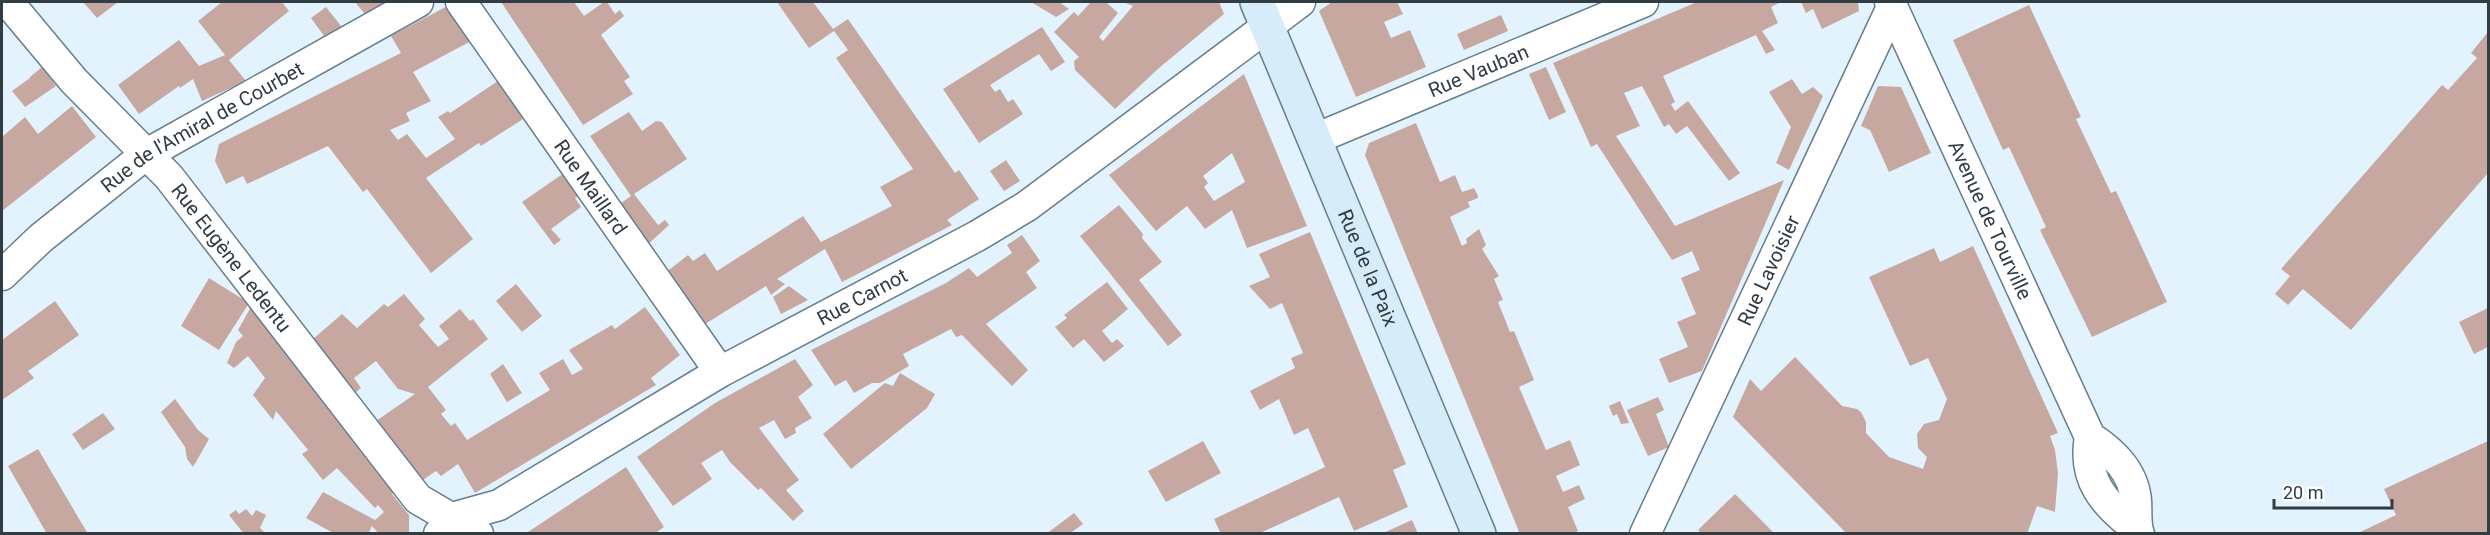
<svg xmlns="http://www.w3.org/2000/svg" width="2490" height="535" viewBox="0 0 2490 535" font-family="Roboto,sans-serif">
	<style>
		.building { fill: #c7a8a1; fill-rule: evenodd }
		.lines { fill: none; stroke-linecap: round; stroke-linejoin: round }
		.minor-casing { stroke: #667e8e; stroke-width: 33 }
		.secondary-casing { stroke: #667e8e; stroke-width: 36 }
		.minor { stroke: #fff; stroke-width: 30 }
		.secondary { stroke: #d6ecf9; stroke-width: 33 }
		.labels { text-anchor: middle; dominant-baseline: central; stroke-width: 5; stroke-linejoin: round; paint-order: stroke }
		.street-label { font-size: 20px; fill: #313c43; stroke: #fefefe }
	</style>
	<rect width="100%" height="100%" fill="#e3f3fe"/>
	<!-- building -->
	<path class="building" d="M 83,2 L 118,2 L 97,18 Z
		M 222,2 L 282,2 L 289,11 L 229,60 L 246,81 L 202,101 L 193,79 L 180,88 L 179,86 L 139,114 L 118,85 L 179,40 L 199,66 L 225,55 L 198,21 Z
		M 355,2 L 397,2 L 368,18 Z
		M 501,2 L 574,2 L 584,16 L 604,2 L 607,2 L 615,14 L 620,10 L 624,16 L 601,35 L 630,77 L 624,81 L 633,94 L 583,125 Z
		M 777,2 L 813,2 L 833,29 L 848,19 L 955,173 L 959,170 L 979,199 L 947,220 L 952,225 L 842,282 L 825,249 L 777,279 L 785,284 L 771,295 L 766,286 L 702,326 L 665,273 L 688,255 L 693,261 L 705,253 L 717,271 L 803,216 L 821,242 L 892,206 L 880,187 L 913,169 L 836,58 L 848,50 L 834,31 L 809,48 Z
		M 1031,2 L 1059,2 L 1069,9 L 1056,17 Z
		M 1091,2 L 1106,2 L 1118,13 L 1099,37 L 1103,41 L 1133,6 L 1123,2 L 1219,2 L 1224,14 L 1159,68 L 1115,109 L 1075,70 L 1074,61 L 1079,57 L 1054,32 L 1074,12 L 1078,16 Z
		M 1332,2 L 1397,2 L 1403,14 L 1384,22 L 1391,38 L 1410,30 L 1426,67 L 1356,97 L 1319,11 Z
		M 1697,2 L 1781,2 L 1771,7 L 1778,23 L 1762,31 L 1775,50 L 1766,54 L 1756,35 L 1663,76 L 1675,102 L 1671,104 L 1675,111 L 1688,101 L 1740,173 L 1729,181 L 1687,126 L 1676,134 L 1669,124 L 1664,127 L 1642,86 L 1624,93 L 1640,126 L 1616,136 L 1675,226 L 1784,180 L 1702,371 L 1669,383 L 1659,359 L 1688,347 L 1677,322 L 1696,314 L 1681,278 L 1700,270 L 1692,251 L 1672,260 L 1597,144 L 1591,147 L 1553,63 Z
		M 1801,2 L 1858,2 L 1859,11 L 1822,29 L 1813,9 L 1806,13 Z
		M 453,3 L 475,39 L 413,72 L 431,101 L 406,113 L 410,121 L 390,130 L 398,140 L 407,134 L 426,158 L 455,139 L 438,117 L 448,111 L 450,113 L 498,81 L 523,119 L 481,146 L 479,143 L 426,178 L 473,239 L 431,273 L 367,189 L 363,192 L 328,146 L 247,184 L 243,176 L 226,184 L 215,161 L 219,144 L 401,53 L 391,36 Z
		M 2029,5 L 2081,117 L 2076,119 L 2111,193 L 2116,191 L 2167,302 L 2092,337 L 2040,230 L 2046,227 L 2009,147 L 2003,150 L 1953,40 Z
		M 326,7 L 345,31 L 327,40 L 311,18 Z
		M 1501,15 L 1508,31 L 1464,50 L 1457,34 Z
		M 1042,27 L 1065,62 L 1051,71 L 1039,54 L 990,85 L 995,92 L 1000,89 L 1008,102 L 1013,99 L 1023,114 L 979,143 L 943,89 Z
		M 2488,32 L 2488,173 L 2351,330 L 2303,289 L 2288,305 L 2275,294 L 2290,276 L 2281,269 L 2442,85 L 2448,90 L 2477,58 L 2471,53 Z
		M 42,67 L 56,86 L 25,107 L 12,91 L 30,78 L 30,77 Z
		M 1546,67 L 1566,112 L 1549,120 L 1529,74 Z
		M 1244,74 L 1307,226 L 1247,248 L 1232,210 L 1205,229 L 1187,206 L 1156,231 L 1109,175 ZM 1232,153 L 1245,182 L 1214,201 L 1204,187 L 1208,183 L 1203,176 Z
		M 1792,79 L 1802,94 L 1813,87 L 1823,96 L 1789,170 L 1776,163 L 1791,127 L 1769,92 Z
		M 1878,86 L 1901,87 L 1931,153 L 1889,172 L 1870,130 L 1861,126 Z
		M 72,106 L 96,137 L 2,211 L 2,137 L 25,117 L 38,134 Z
		M 629,112 L 642,131 L 656,121 L 662,122 L 687,159 L 634,194 L 658,225 L 665,220 L 669,225 L 644,248 L 614,208 L 631,196 L 590,136 Z
		M 1416,123 L 1440,182 L 1455,175 L 1462,192 L 1474,188 L 1478,196 L 1478,198 L 1468,202 L 1470,207 L 1450,217 L 1462,246 L 1467,243 L 1466,239 L 1479,229 L 1486,245 L 1482,249 L 1499,276 L 1494,279 L 1503,300 L 1498,302 L 1510,332 L 1514,331 L 1534,380 L 1519,387 L 1546,450 L 1570,440 L 1580,465 L 1556,476 L 1563,492 L 1579,485 L 1585,499 L 1568,507 L 1578,531 L 1572,534 L 1520,534 L 1365,155 L 1369,143 Z
		M 1006,160 L 1020,181 L 1004,191 L 990,171 Z
		M 564,173 L 580,195 L 575,198 L 581,207 L 551,229 L 561,240 L 554,245 L 522,202 Z
		M 1119,205 L 1143,234 L 1142,238 L 1162,262 L 1139,280 L 1182,335 L 1168,346 L 1080,236 Z
		M 1310,232 L 1406,464 L 1393,470 L 1408,507 L 1354,531 L 1339,497 L 1258,534 L 1221,534 L 1214,519 L 1325,467 L 1308,428 L 1294,435 L 1279,399 L 1260,410 L 1250,391 L 1295,368 L 1291,358 L 1303,353 L 1282,303 L 1270,309 L 1249,286 L 1270,277 L 1259,254 Z
		M 1022,235 L 1040,261 L 1026,272 L 1037,288 L 986,324 L 1028,370 L 1012,386 L 962,335 L 956,337 L 951,329 L 903,354 L 909,366 L 880,383 L 872,383 L 854,393 L 846,380 L 835,386 L 811,350 L 946,283 L 969,268 L 977,277 L 1012,253 L 1007,245 Z
		M 1973,246 L 2058,433 L 2050,436 L 2055,450 L 2058,473 L 2055,512 L 2037,506 L 2027,534 L 1847,534 L 1733,417 L 1750,379 L 1761,391 L 1795,357 L 1842,406 L 1857,409 L 1861,412 L 1866,422 L 1866,433 L 1889,457 L 1923,469 L 1927,457 L 1918,448 L 1917,434 L 1924,424 L 1939,420 L 1947,399 L 1928,358 L 1910,366 L 1869,277 L 1934,248 L 1940,262 Z
		M 209,278 L 249,303 L 219,350 L 181,326 Z
		M 1107,282 L 1128,309 L 1102,331 L 1112,343 L 1117,339 L 1124,346 L 1104,362 L 1084,339 L 1073,348 L 1055,327 L 1067,318 L 1064,315 Z
		M 516,284 L 542,316 L 522,332 L 496,301 Z
		M 789,286 L 808,300 L 781,314 L 773,297 Z
		M 404,294 L 425,319 L 419,325 L 438,347 L 449,339 L 439,326 L 460,309 L 470,321 L 473,319 L 488,339 L 428,387 L 446,410 L 441,414 L 451,426 L 455,423 L 467,440 L 550,390 L 539,373 L 563,359 L 572,375 L 583,369 L 569,350 L 612,325 L 615,329 L 645,307 L 680,355 L 651,378 L 656,385 L 475,493 L 458,464 L 441,476 L 436,471 L 423,480 L 376,421 L 415,394 L 398,389 L 376,361 L 354,378 L 361,388 L 355,393 L 313,339 L 342,314 L 357,328 L 384,304 L 388,307 Z
		M 55,301 L 79,335 L 28,371 L 34,378 L 2,400 L 2,340 Z
		M 252,305 L 397,489 L 392,494 L 409,515 L 409,532 L 379,534 L 372,526 L 368,534 L 335,534 L 306,518 L 323,492 L 375,520 L 384,512 L 378,505 L 375,508 L 337,468 L 323,480 L 302,454 L 308,450 L 276,411 L 273,420 L 253,395 L 265,378 L 248,356 L 234,368 L 227,363 L 236,342 L 243,336 L 238,330 Z
		M 2488,308 L 2488,347 L 2474,354 L 2459,322 Z
		M 795,359 L 813,385 L 798,397 L 812,418 L 795,428 L 796,433 L 785,439 L 774,420 L 759,428 L 799,480 L 786,490 L 804,511 L 793,521 L 761,488 L 758,490 L 730,462 L 722,450 L 701,463 L 712,479 L 673,506 L 637,457 L 715,403 Z
		M 503,364 L 522,393 L 507,402 L 490,374 Z
		M 900,373 L 935,394 L 927,408 L 851,469 L 823,434 L 885,383 L 893,386 Z
		M 1658,397 L 1664,410 L 1656,414 L 1669,447 L 1648,456 L 1627,410 Z
		M 175,399 L 198,430 L 209,439 L 193,467 L 187,459 L 185,447 L 161,412 Z
		M 1620,401 L 1629,423 L 1621,424 L 1617,414 L 1613,416 L 1609,406 Z
		M 103,413 L 115,429 L 83,450 L 72,434 Z
		M 1203,441 L 1221,473 L 1166,502 L 1148,471 Z
		M 2488,441 L 2488,534 L 2356,534 L 2396,515 L 2384,489 Z
		M 38,449 L 88,534 L 47,534 L 8,466 Z
		M 626,467 L 664,527 L 654,534 L 525,534 Z
		M 1735,494 L 1775,534 L 1702,534 L 1698,530 Z
		M 246,509 L 252,516 L 256,510 L 266,515 L 260,528 L 266,534 L 244,534 L 229,515 L 236,510 L 239,514 Z
		M 1074,513 L 1083,524 L 1069,534 L 1046,534 Z
		M 1412,520 L 1418,534 L 1381,534 Z"/>
	<g class="lines">
		<defs>
			<g id="minor">
				<path id="s1" d="M 8,2 L 74,81 L 169,177 L 418,499 L 478,534"/>
				<path id="s2" d="M 461,2 L 720,372"/>
				<path id="s3" d="M 1890,2 L 2090,437 C 2113,452 2133,471 2136,500 C 2137,511 2135,524 2139,534"/>
				<path id="s4" d="M 1315,139 L 1643,2"/>
				<path id="s5" d="M 2,275 L 41,238 L 145,155 L 418,2"/>
				<path d="M 2090,437 C 2082,480 2105,505 2137,529"/>
				<path id="s6" d="M 439,534 L 443,531 L 449,519 L 499,505 L 720,372 L 977,236 L 1027,206 L 1300,2"/>
				<path id="s7" d="M 1645,534 L 1892,7"/>
			</g>
			<g id="secondary">
				<path id="s8" d="M 1257,2 L 1479,534"/>
			</g>
		</defs>
		<!-- minor casing -->
		<use href="#minor" class="minor-casing"/>
		<!-- secondary casing -->
		<use href="#secondary" class="secondary-casing"/>
		<!-- minor -->
		<use href="#minor" class="minor"/>
		<!-- secondary -->
		<use href="#secondary" class="secondary"/>
	</g>
	<g class="labels">
		<!-- street labels -->
		<g class="street-label">
			<text stroke="none"><textPath href="#s4" startOffset="177">Rue Vauban</textPath></text>
			<text stroke="none"><textPath href="#s5" startOffset="250">Rue de l'Amiral de Courbet</textPath></text>
			<text stroke="none"><textPath href="#s2" startOffset="226">Rue Maillard</textPath></text>
			<text stroke="none"><textPath href="#s3" startOffset="240">Avenue de Tourville</textPath></text>
			<text stroke="none"><textPath href="#s1" startOffset="340">Rue Eugène Ledentu</textPath></text>
			<text stroke="none"><textPath href="#s8" startOffset="288">Rue de la Paix</textPath></text>
			<text stroke="none"><textPath href="#s7" startOffset="291">Rue Lavoisier</textPath></text>
			<text stroke="none"><textPath href="#s6" startOffset="489">Rue Carnot</textPath></text>
		</g>
	</g>
	<!-- border -->
	<rect width="2490" height="535" fill="none" stroke="#313c43" stroke-width="6"/>
	<!-- scale -->
	<path d="M2274 499v9h118v-9" fill="none" stroke="#313c43" stroke-width="3"/>
	<text x="2283" y="499" font-size="18" fill="#313c43" stroke="#fefefe" stroke-width="4.5" paint-order="stroke">20 m</text>
</svg>
